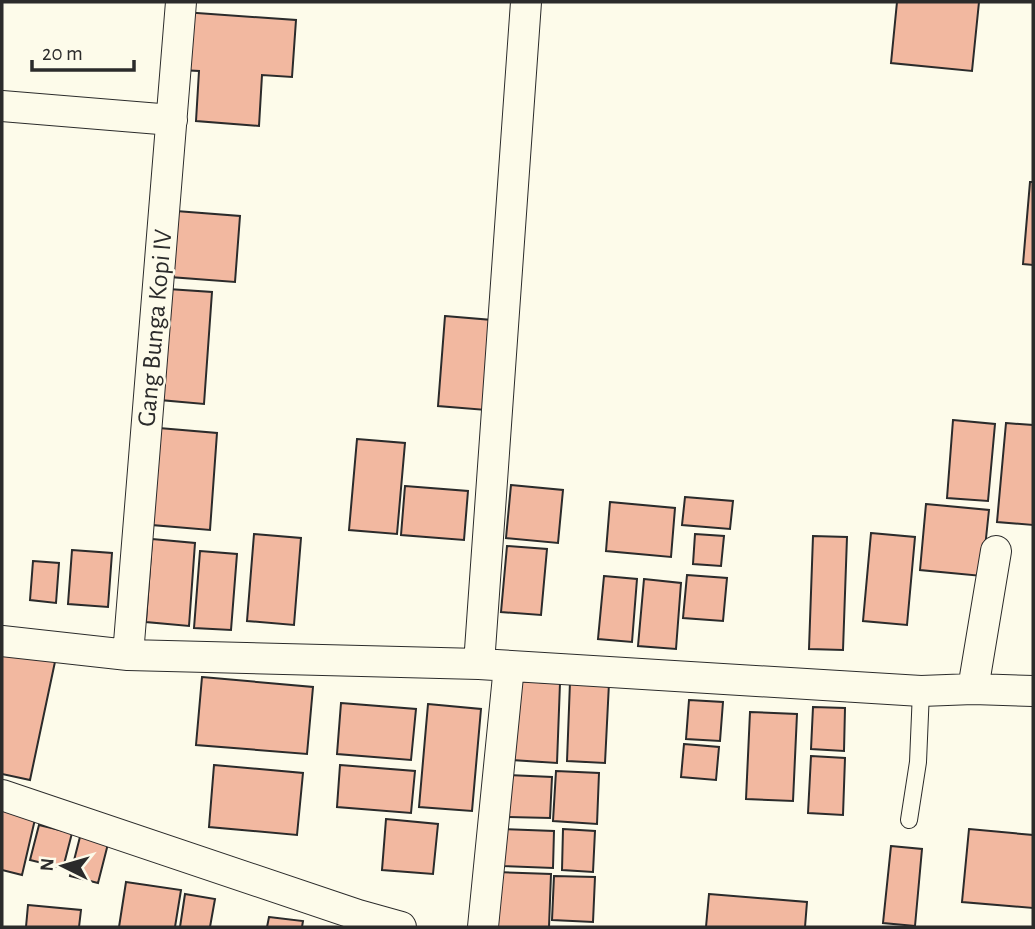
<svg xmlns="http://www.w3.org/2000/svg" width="1035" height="929" viewBox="0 0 1035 929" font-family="'Alegreya Sans',sans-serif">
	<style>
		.building { fill: #f2b8a0; stroke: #2b2b2b; stroke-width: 2 }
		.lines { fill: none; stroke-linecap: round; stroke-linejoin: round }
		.lane-casing { stroke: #2b2b2b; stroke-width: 18 }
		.street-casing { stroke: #2b2b2b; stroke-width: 32 }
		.lane { stroke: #fdfbea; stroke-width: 16 }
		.street { stroke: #fdfbea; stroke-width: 30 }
		.labels { text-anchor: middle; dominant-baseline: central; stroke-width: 5; stroke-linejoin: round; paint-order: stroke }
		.street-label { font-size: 26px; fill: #2b2b2b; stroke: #fdfbea }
	</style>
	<rect width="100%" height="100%" fill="#fdfbea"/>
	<!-- building -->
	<path class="building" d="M 897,2 L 979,2 L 972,71 L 891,63 Z
		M 183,12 L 296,20 L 292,77 L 262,75 L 259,126 L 196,121 L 199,71 L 180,70 Z
		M 1030,182 L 1033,182 L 1033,265 L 1023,264 Z
		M 176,211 L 240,216 L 235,282 L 170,277 Z
		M 168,289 L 212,292 L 204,404 L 160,400 Z
		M 445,316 L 492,320 L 486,410 L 438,406 Z
		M 953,420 L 995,424 L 988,501 L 947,498 Z
		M 1006,423 L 1033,425 L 1033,525 L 997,522 Z
		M 159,428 L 217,433 L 210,530 L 152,525 Z
		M 357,439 L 405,443 L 397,534 L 349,530 Z
		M 511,485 L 563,490 L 558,543 L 506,538 Z
		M 405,486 L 468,491 L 464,540 L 401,535 Z
		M 685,497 L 733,501 L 730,529 L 682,525 Z
		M 610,502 L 675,508 L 671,557 L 606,551 Z
		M 926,504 L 989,510 L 982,576 L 920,570 Z
		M 871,533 L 915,537 L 907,625 L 863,621 Z
		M 254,534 L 301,538 L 294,625 L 247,621 Z
		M 695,534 L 724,536 L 721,566 L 693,564 Z
		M 813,536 L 847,537 L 843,650 L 809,649 Z
		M 152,539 L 195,543 L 189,626 L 146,622 Z
		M 507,546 L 547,549 L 541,615 L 501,612 Z
		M 72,550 L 112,553 L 108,607 L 68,604 Z
		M 200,551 L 237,554 L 231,630 L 194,628 Z
		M 33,561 L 59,563 L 56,603 L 30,600 Z
		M 687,575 L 727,578 L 723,621 L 683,618 Z
		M 604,576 L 637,579 L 632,642 L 598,639 Z
		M 644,579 L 681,583 L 676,649 L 638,646 Z
		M 2,646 L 56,657 L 30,780 L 2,774 Z
		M 202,677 L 313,687 L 307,754 L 196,745 Z
		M 516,681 L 560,683 L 557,763 L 512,760 Z
		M 570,682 L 609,683 L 605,763 L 567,761 Z
		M 689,700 L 723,702 L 720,741 L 686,739 Z
		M 341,703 L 416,709 L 411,760 L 337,754 Z
		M 428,704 L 481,709 L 472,811 L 419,807 Z
		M 813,707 L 845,708 L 844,751 L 811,749 Z
		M 750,712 L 797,714 L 793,801 L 746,799 Z
		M 684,744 L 719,747 L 716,780 L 681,777 Z
		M 811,756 L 845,758 L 843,815 L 808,813 Z
		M 214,765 L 303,773 L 297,835 L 209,827 Z
		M 340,765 L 415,771 L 411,813 L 337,807 Z
		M 556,771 L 599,773 L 597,824 L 553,821 Z
		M 508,775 L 552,777 L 550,818 L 506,817 Z
		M 2,806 L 36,815 L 22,875 L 2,870 Z
		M 386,819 L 438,824 L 433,874 L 382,870 Z
		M 39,825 L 72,833 L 63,868 L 30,860 Z
		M 82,829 L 110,836 L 98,883 L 70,876 Z
		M 503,829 L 554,831 L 553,868 L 501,866 Z
		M 563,829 L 595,831 L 593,872 L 562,870 Z
		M 969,829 L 1033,835 L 1033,908 L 962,902 Z
		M 891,846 L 922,849 L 915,926 L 883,923 Z
		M 497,872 L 551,874 L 549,927 L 495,927 Z
		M 554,876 L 595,877 L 593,922 L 552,920 Z
		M 126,882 L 181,890 L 175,927 L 119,927 Z
		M 185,894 L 215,899 L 210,927 L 180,927 Z
		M 709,894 L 807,902 L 805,927 L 706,927 Z
		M 28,905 L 81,910 L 79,927 L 26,927 Z
		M 269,917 L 303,921 L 302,927 L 267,927 Z"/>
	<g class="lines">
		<defs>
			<path id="lane" d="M 909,820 L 918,762 L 921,691"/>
			<path id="street" d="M 2,106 L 172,120
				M 2,641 L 128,655 L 479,664 L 921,691 L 973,689 L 1033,691
				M 128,655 L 181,2
				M 479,664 L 526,2
				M 973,689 L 996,551
				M 2,795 L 358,915 L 401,927
				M 483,927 L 509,666"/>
		</defs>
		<!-- lane casing -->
		<use href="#lane" class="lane-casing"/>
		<!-- street casing -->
		<use href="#street" class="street-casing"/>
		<!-- lane -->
		<use href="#lane" class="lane"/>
		<!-- street -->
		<use href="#street" class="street"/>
	</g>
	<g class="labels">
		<!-- street labels -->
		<g class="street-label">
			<text transform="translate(155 328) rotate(-85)">Gang Bunga Kopi IV</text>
		</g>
	</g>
	<!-- border -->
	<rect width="1035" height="929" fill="none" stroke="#2b2b2b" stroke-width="7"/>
	<!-- north arrow -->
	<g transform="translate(63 866) rotate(275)" stroke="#fdfbea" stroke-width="5" paint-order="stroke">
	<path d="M0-5L12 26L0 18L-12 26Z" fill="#2b2b2b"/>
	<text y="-10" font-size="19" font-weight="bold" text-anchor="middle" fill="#2b2b2b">N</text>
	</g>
	<!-- scale -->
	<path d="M32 60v10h102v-10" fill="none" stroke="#2b2b2b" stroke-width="3.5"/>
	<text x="42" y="60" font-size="21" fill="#2b2b2b" stroke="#fdfbea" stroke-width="5" paint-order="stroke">20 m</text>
</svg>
